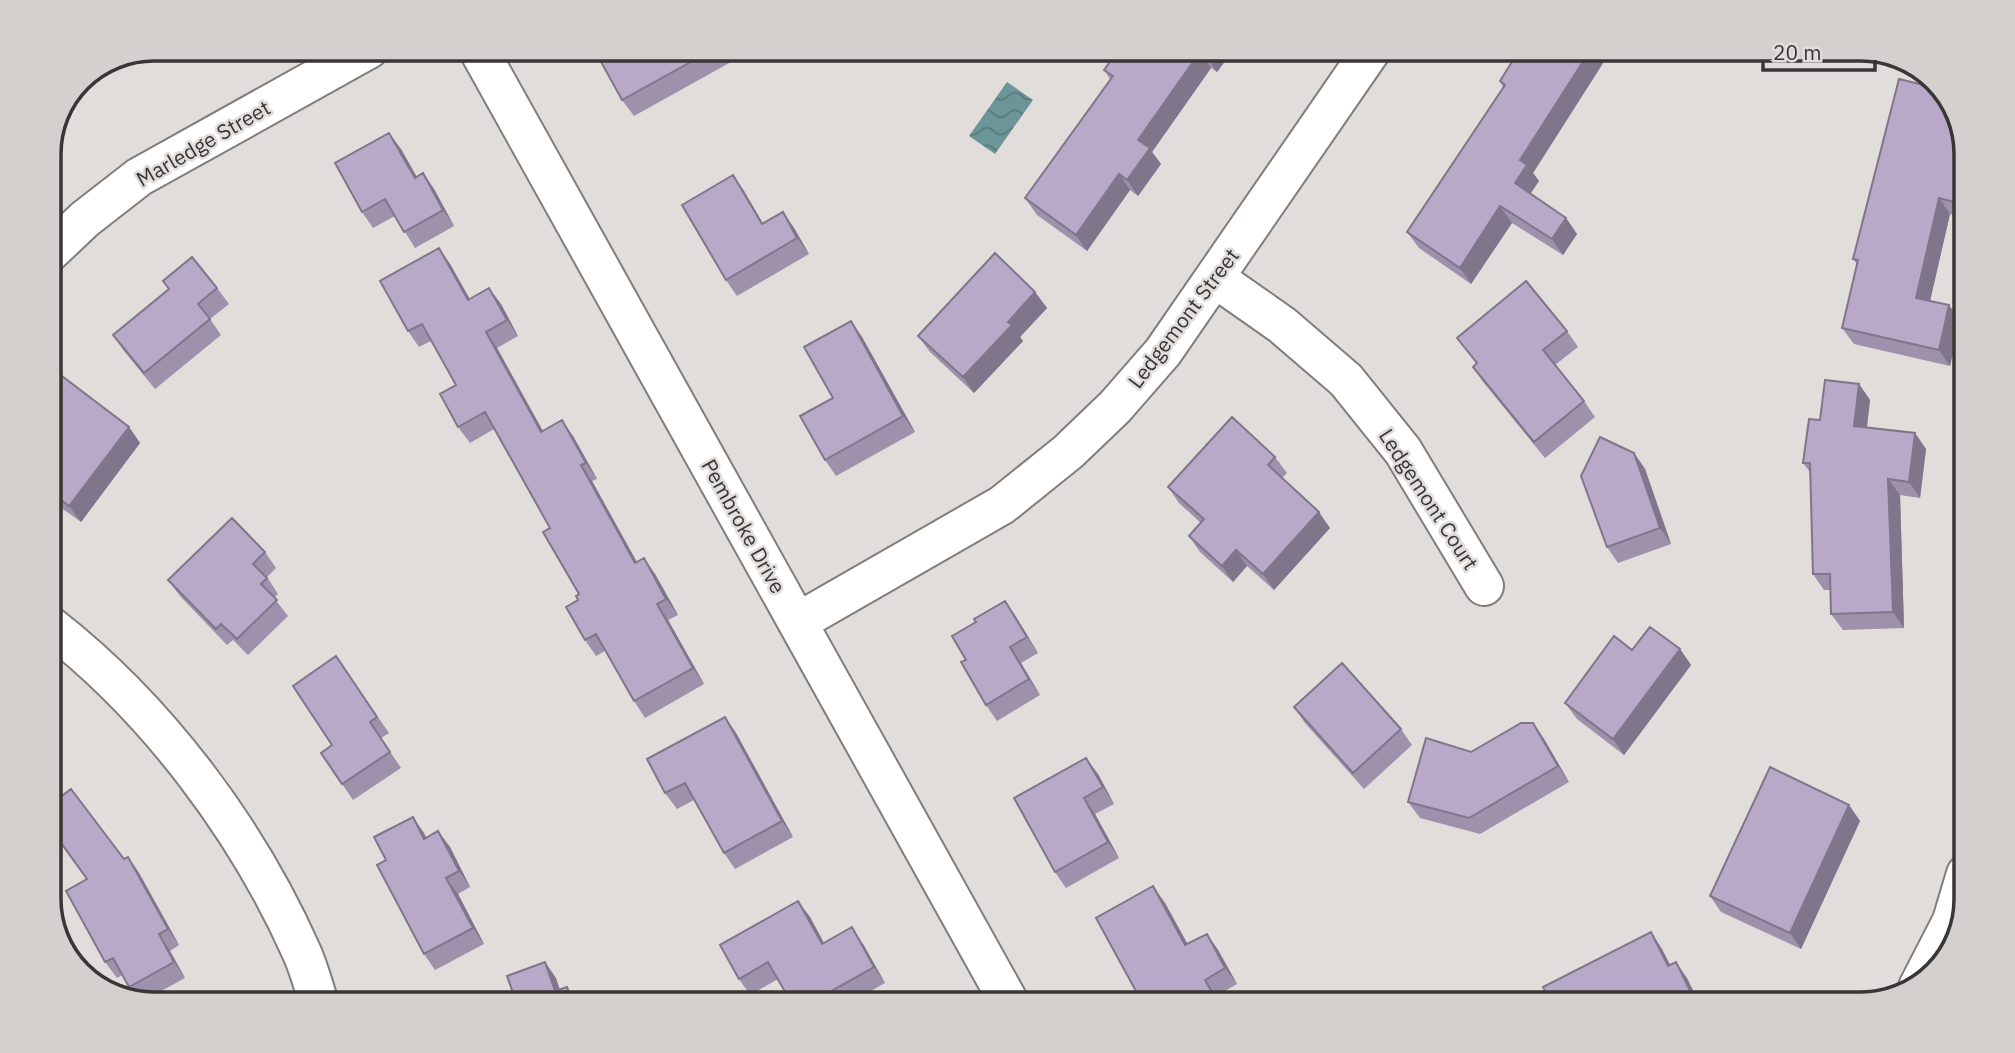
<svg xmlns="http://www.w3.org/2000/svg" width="2015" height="1053" viewBox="0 0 2015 1053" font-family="'IBM Plex Sans',sans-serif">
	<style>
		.water { fill: url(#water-waves) }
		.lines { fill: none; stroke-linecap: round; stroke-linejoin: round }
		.minor-casing { stroke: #807d7b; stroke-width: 42 }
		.minor { stroke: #fff; stroke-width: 38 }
		.wall { fill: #9d91ab }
		.shaded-wall { fill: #80768b }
		.building { fill: #b7a9c7; stroke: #80768b; stroke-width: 2 }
		.labels { text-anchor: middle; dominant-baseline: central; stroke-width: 5; stroke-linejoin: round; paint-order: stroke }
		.street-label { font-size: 21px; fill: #383736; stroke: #e1dddb }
		.rim { fill: none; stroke: #383736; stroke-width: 3.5 }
	</style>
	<defs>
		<pattern id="water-waves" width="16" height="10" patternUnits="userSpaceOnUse" patternTransform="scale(1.75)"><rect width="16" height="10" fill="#6c9597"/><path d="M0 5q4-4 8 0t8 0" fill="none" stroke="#5a7a7c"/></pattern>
	</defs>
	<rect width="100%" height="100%" fill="#e1dddb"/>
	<!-- water -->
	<path class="water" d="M 1007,82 L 1033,100 L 995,154 L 969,136 Z"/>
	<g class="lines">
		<defs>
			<path id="minor" d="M 478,49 L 1010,1004
				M 49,253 L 85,219 L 139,177 L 369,49
				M 1215,278 L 1282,325 L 1346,380 L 1403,451 L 1484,586
				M 798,622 L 1002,505 L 1068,452 L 1115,407 L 1163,352 L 1372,49
				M 49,625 C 156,708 247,829 302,953 C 309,969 314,987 319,1004
				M 1918,987 L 1952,921 L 1966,874"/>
		</defs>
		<!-- minor casing -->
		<use href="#minor" class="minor-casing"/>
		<!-- minor -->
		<use href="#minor" class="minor"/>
	</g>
	<!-- wall -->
	<path class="wall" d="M 594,49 L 735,49 L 740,57 L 634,116 L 622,100 Z
		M 1119,49 L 1234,49 L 1217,72 L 1211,68 L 1152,152 L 1161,164 L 1138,196 L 1130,190 L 1087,251 L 1037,215 L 1025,198 L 1110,79 L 1104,70 Z
		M 1520,49 L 1612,49 L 1533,173 L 1539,181 L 1530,193 L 1566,218 L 1577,234 L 1563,255 L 1512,223 L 1471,284 L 1419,248 L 1407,232 L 1503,87 L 1500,81 Z
		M 88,76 L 93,85 L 70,101 L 80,80 Z
		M 1899,79 L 1966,218 L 1950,214 L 1930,301 L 1960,321 L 1950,366 L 1854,344 L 1842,328 L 1857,264 L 1853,259 Z
		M 401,149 L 417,177 L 423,173 L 434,189 L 454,226 L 415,248 L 395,216 L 373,228 L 362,212 Z
		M 733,175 L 744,191 L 763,224 L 783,212 L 794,228 L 809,254 L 737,296 L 726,280 Z
		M 439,248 L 450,264 L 470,299 L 501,304 L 518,336 L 497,348 L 543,431 L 573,436 L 597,479 L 592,481 L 637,562 L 655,574 L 678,615 L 668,620 L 704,684 L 645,718 L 634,701 L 605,651 L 596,656 L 585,640 L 578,600 L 579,594 L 550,528 L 494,429 L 470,443 L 458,427 L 456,385 L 431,341 L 419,347 L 408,331 Z
		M 163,281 L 217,288 L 229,304 L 210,319 L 221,335 L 155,389 L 124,351 L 113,335 L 169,289 Z
		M 1035,292 L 1047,308 L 1020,337 L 1023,341 L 974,393 L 930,352 L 918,336 Z
		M 851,321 L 862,337 L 915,432 L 836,476 L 825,460 L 833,398 Z
		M 1567,331 L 1578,347 L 1555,365 L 1584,401 L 1595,417 L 1545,458 L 1484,383 L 1473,367 L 1476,363 L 1457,338 Z
		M 49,384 L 129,427 L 140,443 L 81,522 L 49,499 L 49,452 L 51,450 L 49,448 Z
		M 1859,384 L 1870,400 L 1867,427 L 1915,433 L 1926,449 L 1920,498 L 1900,495 L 1904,628 L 1843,630 L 1831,614 L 1830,590 L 1824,590 L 1813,574 L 1810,472 L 1803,463 L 1820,420 Z
		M 1634,453 L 1645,469 L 1671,544 L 1618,563 L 1607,547 Z
		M 1275,457 L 1287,473 L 1282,478 L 1330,528 L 1274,590 L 1247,566 L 1233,582 L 1200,552 L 1189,536 L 1201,523 L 1179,503 L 1168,487 Z
		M 265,552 L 276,568 L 267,577 L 278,594 L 274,598 L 288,616 L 248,655 L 233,640 L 227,645 L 180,596 L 168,580 Z
		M 1005,601 L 1016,617 L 1038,653 L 1021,663 L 1040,695 L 997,721 L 986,705 L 966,660 L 976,622 Z
		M 1680,649 L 1691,665 L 1624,755 L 1577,719 L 1565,703 L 1632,650 Z
		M 336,656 L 389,733 L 381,738 L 401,768 L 353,800 L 321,753 L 332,745 Z
		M 1294,707 L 1401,729 L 1412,745 L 1364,789 L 1305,723 Z
		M 725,717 L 736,733 L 793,837 L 735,869 L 724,853 L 694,800 L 677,809 L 665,793 Z
		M 1533,723 L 1544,739 L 1569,782 L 1480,834 L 1420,818 L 1408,802 L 1471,752 Z
		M 1098,774 L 1114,804 L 1095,814 L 1119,858 L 1066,888 L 1055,872 L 1014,798 Z
		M 49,793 L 55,801 L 124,859 L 128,857 L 139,873 L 179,945 L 170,951 L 185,978 L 143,1001 L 138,1000 L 122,975 L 117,978 L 105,962 L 87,880 L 62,845 L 49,855 Z
		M 1849,805 L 1860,821 L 1801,949 L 1721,912 L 1710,896 Z
		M 413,817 L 426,838 L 438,831 L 450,847 L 470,887 L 458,894 L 484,944 L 435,970 L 424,954 L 386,860 Z
		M 1165,903 L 1187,944 L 1207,934 L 1218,950 L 1237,984 L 1216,996 L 1221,1004 L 1143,1004 Z
		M 810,917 L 824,943 L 863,944 L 885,983 L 848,1004 L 792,1004 L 778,979 L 750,995 L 739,979 Z"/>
	<!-- shaded-wall -->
	<path class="shaded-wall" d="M 1211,49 L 1234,49 L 1217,72 L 1206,56 Z
		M 1591,49 L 1612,49 L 1533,173 L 1539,181 L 1527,199 L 1515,183 L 1520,160 Z
		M 1200,52 L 1211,68 L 1152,152 L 1161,164 L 1138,196 L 1127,180 L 1138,140 Z
		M 389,133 L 401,149 L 426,194 L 415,178 Z
		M 1966,158 L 1966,218 L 1954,202 Z
		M 423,173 L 434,189 L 454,226 L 443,210 Z
		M 1119,174 L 1130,190 L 1087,251 L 1076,235 Z
		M 733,175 L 744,191 L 773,241 L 762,224 Z
		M 1939,198 L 1950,214 L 1927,314 L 1916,298 Z
		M 1500,206 L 1512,223 L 1471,284 L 1460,268 Z
		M 783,212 L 794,228 L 809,254 L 797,238 Z
		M 1566,218 L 1577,234 L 1563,255 L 1552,239 Z
		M 439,248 L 450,264 L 479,316 L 468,300 Z
		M 489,288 L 501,304 L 518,336 L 507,320 Z
		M 1035,292 L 1047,308 L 1020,337 L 1023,341 L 974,393 L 963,377 L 1008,322 Z
		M 1949,305 L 1960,321 L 1950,366 L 1939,350 Z
		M 851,321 L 862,337 L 915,432 L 903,416 Z
		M 486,332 L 497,348 L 552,448 L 541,432 Z
		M 1859,384 L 1870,400 L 1865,442 L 1854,426 Z
		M 562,420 L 573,436 L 597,479 L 586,463 Z
		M 129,427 L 140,443 L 81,522 L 69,506 Z
		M 1915,433 L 1926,449 L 1920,498 L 1909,482 Z
		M 1634,453 L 1645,469 L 1671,544 L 1660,528 Z
		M 581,465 L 592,481 L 646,579 L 635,563 Z
		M 1888,479 L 1900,495 L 1904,628 L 1893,612 Z
		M 1319,512 L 1330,528 L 1274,590 L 1263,574 Z
		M 1236,550 L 1247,566 L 1233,582 L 1222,566 Z
		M 644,558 L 655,574 L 678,615 L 666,599 Z
		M 1005,601 L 1016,617 L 1038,653 L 1027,637 Z
		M 657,604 L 668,620 L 704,684 L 693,668 Z
		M 1010,647 L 1021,663 L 1040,695 L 1029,679 Z
		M 1680,649 L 1691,665 L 1624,755 L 1613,739 Z
		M 725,717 L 736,733 L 793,837 L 782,821 Z
		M 1533,723 L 1544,739 L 1569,782 L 1558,766 Z
		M 1086,758 L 1098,774 L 1114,804 L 1103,787 Z
		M 1084,798 L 1095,814 L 1119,858 L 1108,842 Z
		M 1849,805 L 1860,821 L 1801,949 L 1790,933 Z
		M 413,817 L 424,833 L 435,855 L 424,839 Z
		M 438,831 L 450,847 L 470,887 L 459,871 Z
		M 128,857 L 139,873 L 179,945 L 168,929 Z
		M 446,878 L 458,894 L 484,944 L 473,928 Z
		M 1153,886 L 1165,903 L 1197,961 L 1185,945 Z
		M 798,901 L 810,917 L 833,960 L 822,944 Z
		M 852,927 L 863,944 L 885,983 L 874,967 Z
		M 1651,932 L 1662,949 L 1679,982 L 1668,966 Z
		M 159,934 L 170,951 L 185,978 L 174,962 Z
		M 1207,934 L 1218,950 L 1237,984 L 1225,968 Z
		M 545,962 L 556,978 L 565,1004 L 555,991 Z
		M 1676,962 L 1687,978 L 1700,1004 L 1697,1004 L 1696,1003 Z
		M 1205,980 L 1216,996 L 1221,1004 L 1213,994 Z
		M 567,987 L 578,1004 L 573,1004 Z"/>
	<!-- building -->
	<path class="building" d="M 594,49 L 714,49 L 622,100 Z
		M 1119,49 L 1211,49 L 1206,56 L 1200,52 L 1138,140 L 1150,148 L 1127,180 L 1119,174 L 1076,235 L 1025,198 L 1113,76 L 1104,70 Z
		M 1520,49 L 1591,49 L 1520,160 L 1527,165 L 1515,183 L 1566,218 L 1552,239 L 1500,206 L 1460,268 L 1407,232 L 1505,85 L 1500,81 Z
		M 1899,79 L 1940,89 L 1948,96 L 1966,148 L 1966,158 L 1954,202 L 1939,198 L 1916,298 L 1949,305 L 1939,350 L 1842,328 L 1858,260 L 1853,259 Z
		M 389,133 L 415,178 L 423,173 L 443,210 L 404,232 L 385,199 L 362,212 L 335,163 Z
		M 733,175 L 762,224 L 783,212 L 797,238 L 726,280 L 682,205 Z
		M 439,248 L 468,300 L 489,288 L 507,320 L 486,332 L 541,432 L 562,420 L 586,463 L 581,465 L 635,563 L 644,558 L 666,599 L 657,604 L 693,668 L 634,701 L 596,634 L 585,640 L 566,607 L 578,600 L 576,596 L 579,594 L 543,532 L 550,528 L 485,412 L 458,427 L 440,394 L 456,385 L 422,324 L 408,331 L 380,281 Z
		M 995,253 L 1035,292 L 1008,322 L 1012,325 L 963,377 L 918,336 Z
		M 192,257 L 217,288 L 198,304 L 210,319 L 144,373 L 113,335 L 169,289 L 163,281 Z
		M 1526,281 L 1567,331 L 1543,350 L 1584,401 L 1534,442 L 1473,367 L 1477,363 L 1457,338 Z
		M 851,321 L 903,416 L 825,460 L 800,416 L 833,398 L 804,347 Z
		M 58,373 L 129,427 L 69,506 L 49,491 L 49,452 L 55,445 L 49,441 L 49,384 Z
		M 1825,380 L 1859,384 L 1854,426 L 1915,433 L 1909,482 L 1888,479 L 1893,612 L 1831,614 L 1830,574 L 1813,574 L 1810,463 L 1803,463 L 1809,419 L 1820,420 Z
		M 1232,417 L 1275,457 L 1268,465 L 1319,512 L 1263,574 L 1236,550 L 1222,566 L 1189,536 L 1204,519 L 1168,487 Z
		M 1600,437 L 1634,453 L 1660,528 L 1607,547 L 1581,476 Z
		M 232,518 L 265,552 L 253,564 L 267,578 L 261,584 L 277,600 L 237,639 L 221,624 L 216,629 L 168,580 Z
		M 1005,601 L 1027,637 L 1010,647 L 1029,679 L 986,705 L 961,662 L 966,660 L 952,636 L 976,622 L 974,619 Z
		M 1650,627 L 1680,649 L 1613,739 L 1565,703 L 1614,636 L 1632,650 Z
		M 336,656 L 377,717 L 370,722 L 390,752 L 342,784 L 321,753 L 332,745 L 293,686 Z
		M 1342,663 L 1401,729 L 1353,773 L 1294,707 Z
		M 725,717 L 782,821 L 724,853 L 685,783 L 665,793 L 647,759 Z
		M 1521,723 L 1533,723 L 1558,766 L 1469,818 L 1408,802 L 1426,738 L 1471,752 Z
		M 1086,758 L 1103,787 L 1084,798 L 1108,842 L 1055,872 L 1014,798 Z
		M 1770,767 L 1849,805 L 1790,933 L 1710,896 Z
		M 71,789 L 124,859 L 128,857 L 168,929 L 159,934 L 174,962 L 129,987 L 113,958 L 105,962 L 66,891 L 87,879 L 51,829 L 49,831 L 49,793 L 55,801 Z
		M 413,817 L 424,839 L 438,831 L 459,871 L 446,878 L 473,928 L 424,954 L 377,865 L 386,860 L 374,837 Z
		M 1153,886 L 1185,945 L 1207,934 L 1225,968 L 1205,980 L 1213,994 L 1194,1004 L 1143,1004 L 1096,918 Z
		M 798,901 L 822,944 L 852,927 L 874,967 L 808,1004 L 792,1004 L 768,962 L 739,979 L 720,945 Z
		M 1651,932 L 1668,966 L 1676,962 L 1696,1003 L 1694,1004 L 1551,1004 L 1543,987 Z
		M 545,962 L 555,991 L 567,987 L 573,1004 L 517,1004 L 507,976 Z"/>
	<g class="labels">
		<!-- street labels -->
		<g class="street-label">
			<text transform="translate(203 143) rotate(-30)">Marledge Street</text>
			<text transform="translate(1183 318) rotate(-53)">Ledgemont Street</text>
			<text transform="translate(1429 499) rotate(57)">Ledgemont Court</text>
			<text transform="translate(744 526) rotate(61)">Pembroke Drive</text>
		</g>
	</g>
	<!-- crop -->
	<path d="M0 0H2015V1053H0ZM154 61H1861A93 93 0 0 1 1954 154V899A93 93 0 0 1 1861 992H154A93 93 0 0 1 61 899V154A93 93 0 0 1 154 61Z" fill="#d3d0ce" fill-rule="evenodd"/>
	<path class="rim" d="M154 61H1861A93 93 0 0 1 1954 154V899A93 93 0 0 1 1861 992H154A93 93 0 0 1 61 899V154A93 93 0 0 1 154 61Z"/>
	<!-- scale -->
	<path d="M1763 60v10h112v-10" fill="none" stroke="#383736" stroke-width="3.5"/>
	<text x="1773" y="60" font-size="21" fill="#383736" stroke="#e1dddb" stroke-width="5" paint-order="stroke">20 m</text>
</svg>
